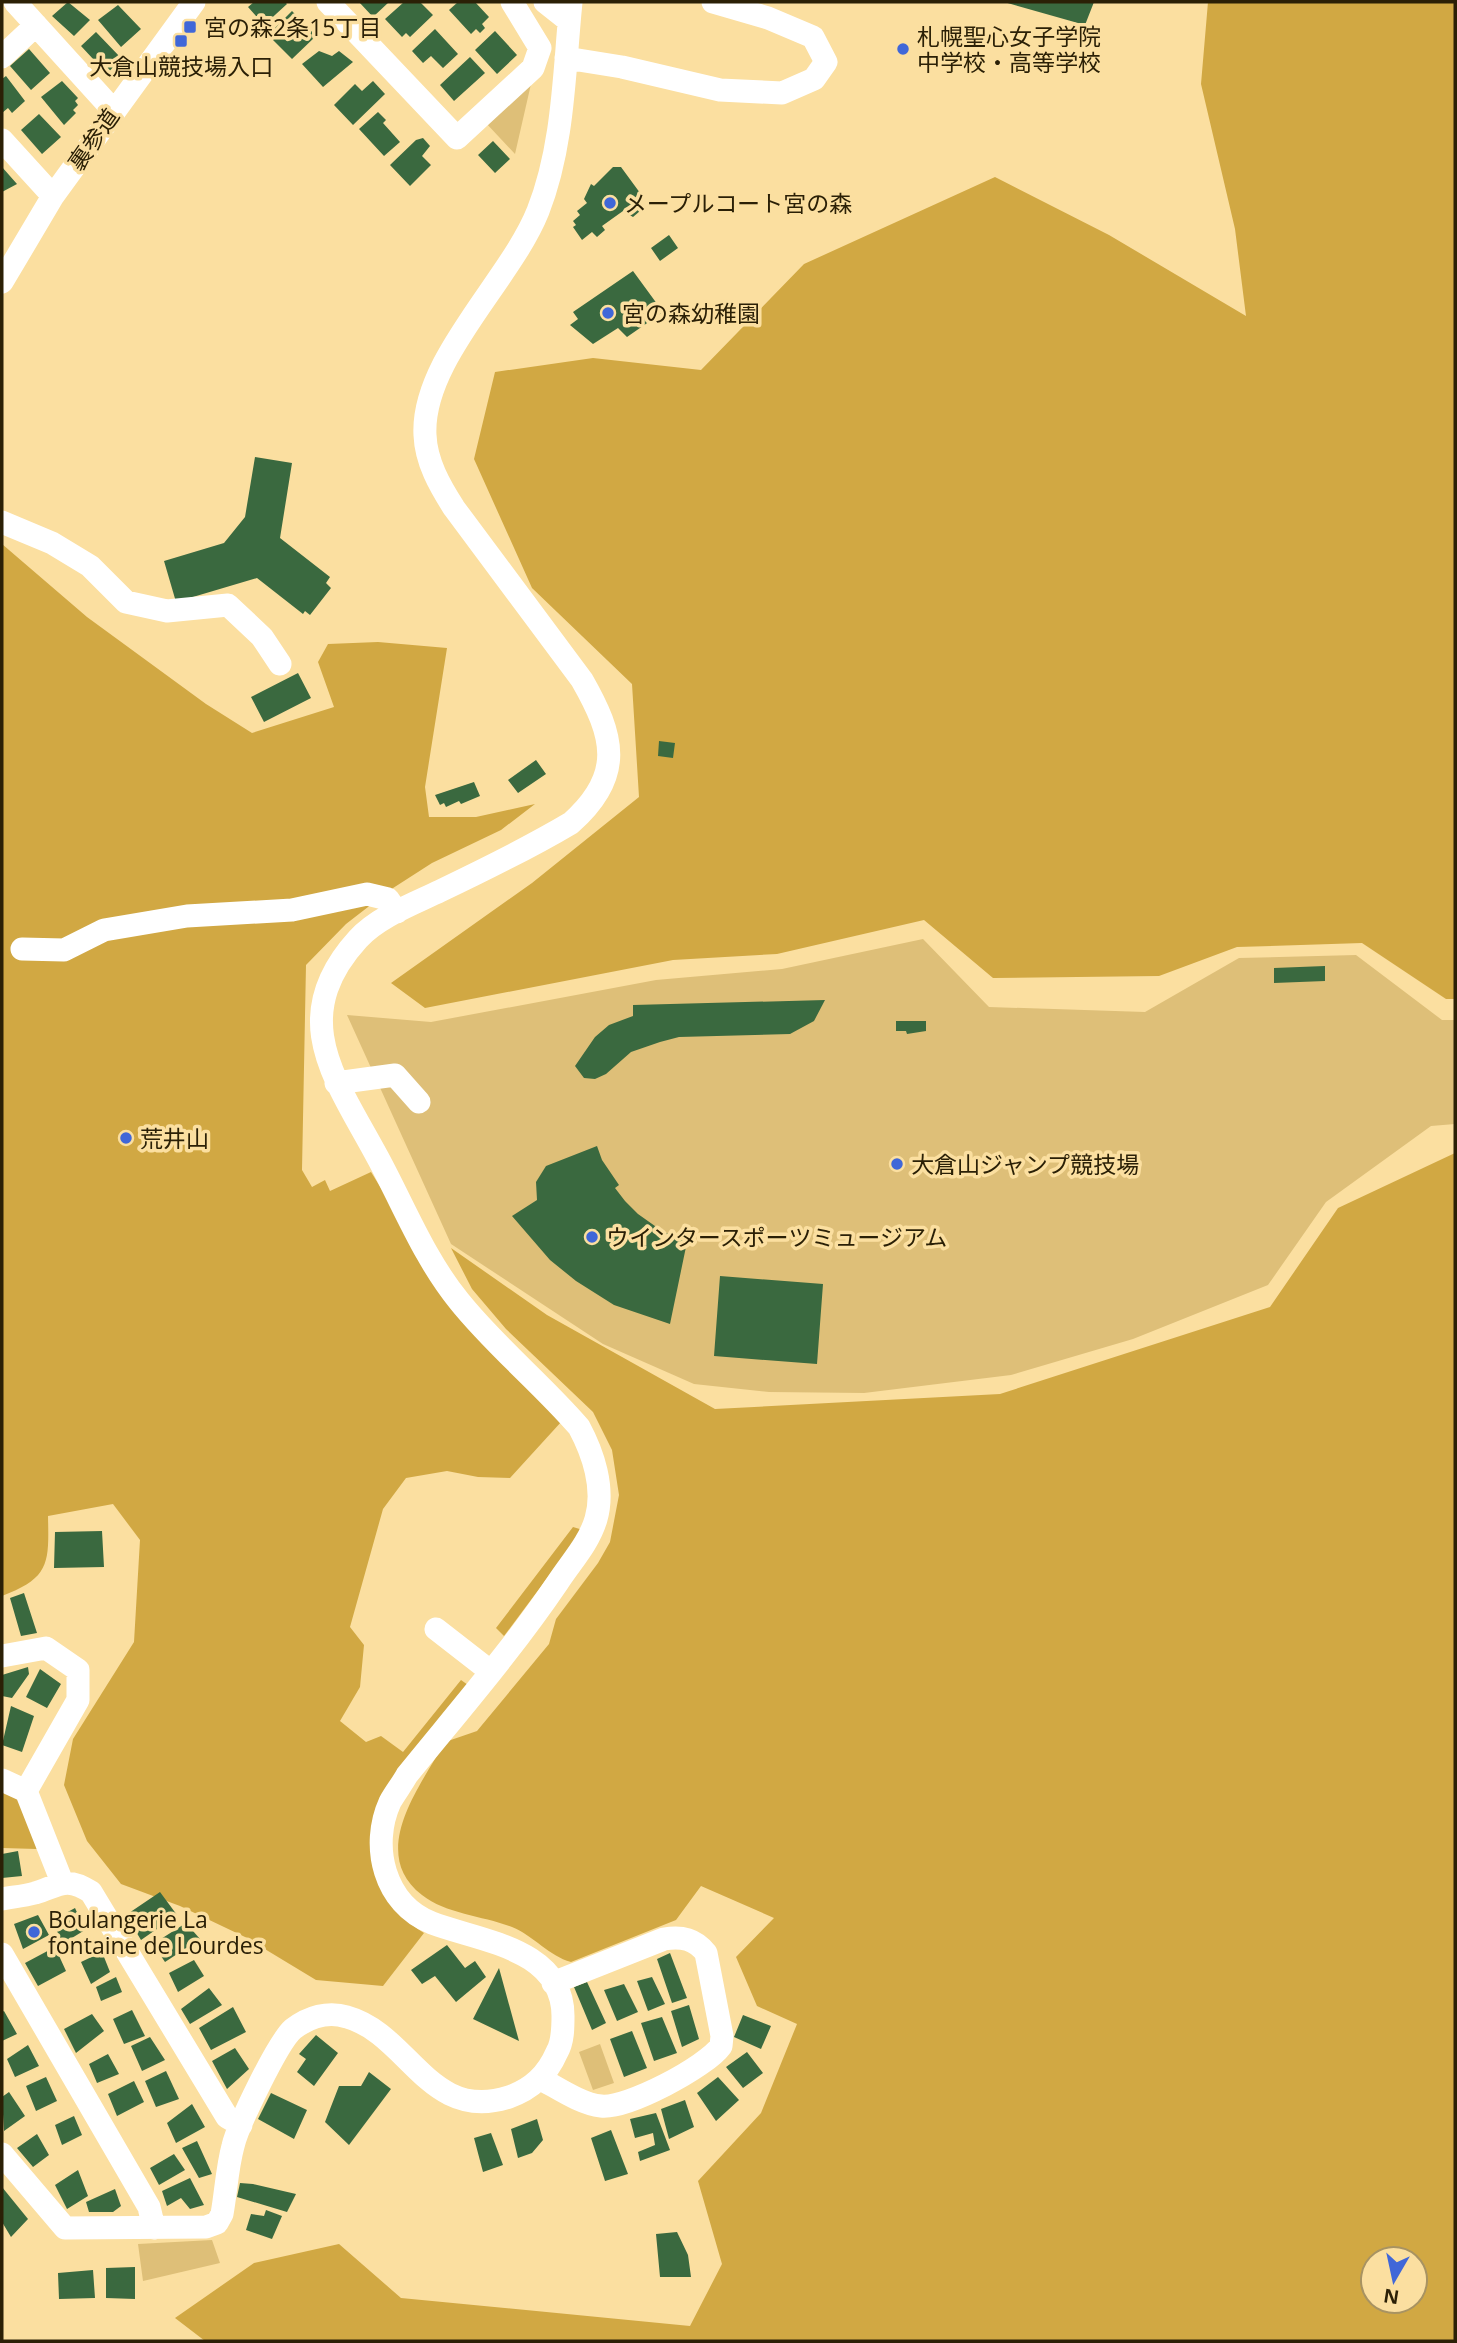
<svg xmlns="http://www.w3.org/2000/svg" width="1457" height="2343" viewBox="0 0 1457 2343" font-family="'Open Sans','Noto Sans JP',sans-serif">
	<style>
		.green { fill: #debf78 }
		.forest { fill: #d1a843; fill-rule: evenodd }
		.building { fill: #3a693f }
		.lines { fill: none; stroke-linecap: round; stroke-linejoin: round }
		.minor { stroke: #fff; stroke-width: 23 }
		.poi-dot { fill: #4067d8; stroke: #fbdfa0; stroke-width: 2.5 }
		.labels { text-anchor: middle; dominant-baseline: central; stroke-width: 7; stroke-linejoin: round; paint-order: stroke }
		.poi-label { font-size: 23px; fill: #2b2006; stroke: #fbdfa0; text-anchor: start }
		.street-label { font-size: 23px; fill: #2b2006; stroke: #fbdfa0 }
	</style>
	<rect width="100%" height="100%" fill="#fbdfa0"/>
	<!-- green -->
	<path class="green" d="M 531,84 L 515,154 L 485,122 Z
		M 923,939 L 989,1007 L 1145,1012 L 1239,958 L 1356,955 L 1442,1020 L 1455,1020 L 1455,1124 L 1431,1126 L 1326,1202 L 1268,1285 L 1133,1339 L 1011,1375 L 864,1393 L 769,1392 L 694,1384 L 603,1344 L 451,1244 L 347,1015 L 431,1022 L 656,980 L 782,969 Z
		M 600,2044 L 614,2083 L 593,2090 L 579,2052 Z
		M 212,2240 L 220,2263 L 143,2281 L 138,2244 Z"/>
	<!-- forest -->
	<path class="forest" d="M 1208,2 L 1455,2 L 1455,999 L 1446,999 L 1362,943 L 1237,947 L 1159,976 L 993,978 L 924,920 L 777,954 L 673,960 L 425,1008 L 391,983 L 532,883 L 639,797 L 632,684 L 532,588 L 474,459 L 495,372 L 593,358 L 701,370 L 804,264 L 995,177 L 1109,235 L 1246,316 L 1235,229 L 1201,84 Z
		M 2,544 L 87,617 L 206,704 L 252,733 L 334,707 L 318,662 L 328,644 L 378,642 L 447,648 L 425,787 L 429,817 L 476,817 L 535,804 L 501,830 L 432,863 L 390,890 L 346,924 L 306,965 L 302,1170 L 312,1187 L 325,1180 L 330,1191 L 371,1172 L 449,1298 L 562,1421 L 510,1478 L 478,1477 L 447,1471 L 406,1478 L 383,1509 L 350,1627 L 364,1645 L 360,1687 L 340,1721 L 366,1742 L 381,1736 L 403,1752 L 461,1680 L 468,1685 L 372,1827 C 368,1872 385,1909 424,1933 L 383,1986 L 316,1980 L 245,1937 L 180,1906 L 121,1884 L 87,1841 L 64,1785 L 73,1739 L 134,1642 L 140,1540 L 113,1504 L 48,1516 C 49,1563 50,1578 2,1596 Z
		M 1455,1153 L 1455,2341 L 205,2341 L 175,2318 L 254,2263 L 339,2244 L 401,2298 L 690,2326 L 722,2264 L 698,2181 L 761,2113 L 797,2024 L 757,2006 L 736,1957 L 774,1918 L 701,1886 L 676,1920 L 571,1962 C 549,1956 534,1936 512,1927 C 484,1916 446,1914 422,1895 C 367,1853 421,1785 445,1742 L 477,1731 L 549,1644 L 556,1619 L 598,1563 L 610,1542 L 619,1495 L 612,1450 L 593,1412 L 506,1329 L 472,1289 L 451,1248 L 547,1315 L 715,1409 L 1000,1394 L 1270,1307 L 1338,1208 ZM 1373,2259 L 1415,2259 L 1415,2301 L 1373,2301 Z
		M 573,1527 L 583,1530 L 504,1636 L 496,1628 Z
		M 2,1790 L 21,1797 L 37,1849 L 2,1848 Z"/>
	<!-- building -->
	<path class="building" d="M 68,2 L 90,20 L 74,36 L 52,16 Z
		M 254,2 L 285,2 L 287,4 L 264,25 L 248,7 Z
		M 359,2 L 389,2 L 373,17 Z
		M 404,2 L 420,2 L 433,15 L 410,37 L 406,33 L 402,37 L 385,19 Z
		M 458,2 L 475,2 L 489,17 L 482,24 L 485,28 L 480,33 L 476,29 L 471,34 L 449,10 Z
		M 1004,2 L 1094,2 L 1085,25 Z
		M 118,5 L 141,29 L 121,47 L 98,20 Z
		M 292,11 L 316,36 L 292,59 L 268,35 Z
		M 435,29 L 458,54 L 443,68 L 431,56 L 423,63 L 412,51 Z
		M 495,31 L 517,55 L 497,74 L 475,50 Z
		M 96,32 L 121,58 L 107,74 L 81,46 Z
		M 29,49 L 50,73 L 31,90 L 10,66 Z
		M 319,51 L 332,56 L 339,51 L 353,62 L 323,87 L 302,64 Z
		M 470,57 L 485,73 L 454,101 L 440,85 Z
		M 6,76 L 25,101 L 12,113 L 8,108 L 2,113 L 2,79 Z
		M 62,81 L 78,98 L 75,101 L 78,105 L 73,110 L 76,113 L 64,125 L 41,97 Z
		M 373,81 L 385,94 L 353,125 L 334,105 L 355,84 L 362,91 Z
		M 378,112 L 386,120 L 383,123 L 400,142 L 384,156 L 359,129 Z
		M 39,114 L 61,137 L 42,154 L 21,130 Z
		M 423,138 L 430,146 L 422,156 L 431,165 L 410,186 L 390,165 L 416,140 Z
		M 493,141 L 510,159 L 495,173 L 478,155 Z
		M 2,167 L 17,184 L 2,192 Z
		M 613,167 L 621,167 L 643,197 L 634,203 L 640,211 L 633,217 L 623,211 L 602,226 L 605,230 L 597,237 L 592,232 L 582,240 L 573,227 L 576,225 L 573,221 L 580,215 L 577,211 L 587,203 L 584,199 L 591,184 L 594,186 Z
		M 669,235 L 678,248 L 660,261 L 651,248 Z
		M 633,271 L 663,312 L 627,337 L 618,328 L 593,344 L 570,325 L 578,319 L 573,312 Z
		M 255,457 L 292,463 L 280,538 L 330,577 L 326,583 L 331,588 L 310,615 L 305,611 L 303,614 L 257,578 L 176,602 L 164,561 L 224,543 L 245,517 Z
		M 298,673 L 311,698 L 264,722 L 251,697 Z
		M 659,741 L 675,743 L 673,758 L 658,756 Z
		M 536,760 L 546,774 L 518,793 L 508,780 Z
		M 474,782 L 480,796 L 461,804 L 459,801 L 446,807 L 444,803 L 440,805 L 435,795 Z
		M 1325,966 L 1325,981 L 1274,983 L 1274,968 Z
		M 825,1000 L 814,1021 L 790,1034 L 679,1037 L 660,1042 L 631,1052 L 606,1074 L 595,1079 L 584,1078 L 575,1066 L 595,1037 L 609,1025 L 633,1016 L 633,1005 Z
		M 896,1021 L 926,1021 L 926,1031 L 907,1034 L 906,1031 L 896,1031 Z
		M 597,1146 L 602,1160 L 619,1185 L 615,1188 L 625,1201 L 638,1214 L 662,1231 L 687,1242 L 670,1324 L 614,1305 L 576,1281 L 550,1260 L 512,1216 L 537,1200 L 536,1182 L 546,1166 Z
		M 720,1276 L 823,1284 L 817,1364 L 714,1356 Z
		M 102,1531 L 104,1567 L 54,1568 L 55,1532 Z
		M 24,1593 L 37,1633 L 21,1636 L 10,1598 Z
		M 28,1667 L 29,1674 L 12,1698 L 2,1696 L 2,1675 Z
		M 40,1669 L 61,1684 L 47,1708 L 26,1697 Z
		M 11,1706 L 34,1716 L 22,1752 L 2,1745 Z
		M 18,1851 L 22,1876 L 2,1878 L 2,1854 Z
		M 160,1892 L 177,1915 L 141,1940 L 126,1915 Z
		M 75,1908 L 85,1930 L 62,1944 L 53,1920 Z
		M 38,1915 L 49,1935 L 23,1949 L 14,1924 Z
		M 186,1923 L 200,1939 L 165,1962 L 153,1944 Z
		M 447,1945 L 465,1968 L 475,1961 L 486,1977 L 456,2002 L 435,1976 L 422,1984 L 411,1970 Z
		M 55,1947 L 66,1971 L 38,1986 L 25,1963 Z
		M 102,1952 L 110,1972 L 91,1984 L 81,1962 Z
		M 670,1953 L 687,1998 L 672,2003 L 657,1959 Z
		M 194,1960 L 204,1976 L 178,1992 L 169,1973 Z
		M 499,1968 L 519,2041 L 473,2019 Z
		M 116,1977 L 122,1992 L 101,2001 L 96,1987 Z
		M 652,1977 L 665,2004 L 648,2011 L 637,1981 Z
		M 587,1982 L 606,2023 L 592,2030 L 574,1987 Z
		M 624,1984 L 638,2012 L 617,2021 L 604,1990 Z
		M 209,1988 L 222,2005 L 190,2024 L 181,2009 Z
		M 689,2005 L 699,2039 L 682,2047 L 671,2011 Z
		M 233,2007 L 246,2032 L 211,2050 L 199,2028 Z
		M 132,2010 L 145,2036 L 124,2044 L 113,2019 Z
		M 4,2011 L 17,2034 L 2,2041 L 2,2012 Z
		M 92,2014 L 104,2031 L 76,2053 L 64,2029 Z
		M 743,2015 L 771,2026 L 761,2049 L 734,2037 Z
		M 662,2017 L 677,2053 L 654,2061 L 641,2023 Z
		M 632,2031 L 647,2068 L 624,2077 L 610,2039 Z
		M 316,2035 L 338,2053 L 314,2086 L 297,2072 L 306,2059 L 299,2054 Z
		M 150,2037 L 165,2060 L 142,2071 L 131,2046 Z
		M 28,2045 L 39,2066 L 15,2077 L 7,2059 Z
		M 235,2048 L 249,2069 L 227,2089 L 212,2061 Z
		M 747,2052 L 763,2073 L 743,2088 L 726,2067 Z
		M 108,2054 L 119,2074 L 97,2083 L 89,2064 Z
		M 166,2071 L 179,2099 L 156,2107 L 145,2081 Z
		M 369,2072 L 391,2089 L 349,2145 L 325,2122 L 339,2086 L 361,2086 Z
		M 46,2077 L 57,2101 L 36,2111 L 26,2086 Z
		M 718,2077 L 739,2100 L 716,2121 L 697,2093 Z
		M 134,2081 L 144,2102 L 117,2116 L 108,2094 Z
		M 9,2092 L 25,2116 L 4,2131 L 2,2097 Z
		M 271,2093 L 307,2110 L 294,2139 L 258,2119 Z
		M 685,2100 L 694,2127 L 669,2139 L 661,2109 Z
		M 192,2104 L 205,2127 L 176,2143 L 167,2123 Z
		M 656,2113 L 670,2150 L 640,2161 L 638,2152 L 655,2145 L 653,2133 L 635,2138 L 630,2119 Z
		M 74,2116 L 82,2135 L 62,2145 L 55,2125 Z
		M 537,2119 L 543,2140 L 532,2153 L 518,2158 L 511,2129 Z
		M 611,2130 L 628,2174 L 605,2181 L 591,2138 Z
		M 491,2133 L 503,2165 L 483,2172 L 474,2138 Z
		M 37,2134 L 49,2155 L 33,2167 L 17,2148 Z
		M 197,2141 L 212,2174 L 199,2178 L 182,2148 Z
		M 174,2154 L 185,2170 L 159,2185 L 150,2168 Z
		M 78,2170 L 88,2196 L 67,2209 L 55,2185 Z
		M 190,2178 L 204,2205 L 190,2209 L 181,2198 L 167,2206 L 162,2191 Z
		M 240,2183 L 253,2184 L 296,2194 L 287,2212 L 237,2197 Z
		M 2,2187 L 28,2219 L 11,2237 L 2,2222 Z
		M 115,2189 L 121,2206 L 113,2212 L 89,2212 L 86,2202 Z
		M 266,2210 L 282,2216 L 272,2239 L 246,2230 L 251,2214 L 264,2216 Z
		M 677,2232 L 688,2255 L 691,2277 L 660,2277 L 656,2234 Z
		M 135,2267 L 135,2299 L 106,2298 L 106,2268 Z
		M 93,2270 L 95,2298 L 59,2299 L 58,2273 Z"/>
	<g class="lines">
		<!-- minor -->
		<path class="minor" d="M 15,2 L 113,110
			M 328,2 L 457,138 L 533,68 L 540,48 L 512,2
			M 545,2 L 569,21
			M 2,57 L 36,25
			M 566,58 L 622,67 L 720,90 L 782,93 L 814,79 L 826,62 L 813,37 L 768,18 L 713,2
			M 2,140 L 53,196
			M 2,282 L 53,196 L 194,2
			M 2,522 L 52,543 L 90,566 L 126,602 L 167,611 L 228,605 L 262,637 L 280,664
			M 22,949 L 64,950 L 104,930 L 187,916 L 292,910 L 367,894 L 388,899 L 397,912
			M 336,1083 L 395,1075 L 419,1102
			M 436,1629 L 490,1671
			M 2,1656 L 46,1648 L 78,1670 L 78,1700 L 26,1791
			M 2,1780 L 26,1791 L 62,1882
			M 2,1899 C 13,1897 24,1896 35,1893 C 60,1885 66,1876 91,1892 L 227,2117 L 241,2125
			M 2,1954 L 149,2207 L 154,2228
			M 541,2079 C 558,2088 581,2104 601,2106 C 627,2109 706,2067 721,2046 L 722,2036 L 706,1953 C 695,1939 682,1936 664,1939 L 553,1983
			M 2,2154 L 65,2228 L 206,2227 L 217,2223 L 222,2214 C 226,2192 227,2168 233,2146 C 238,2125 278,2042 293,2029 C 309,2017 328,2011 347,2017 C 409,2034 429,2123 509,2097 C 532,2089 547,2075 557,2052 C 563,2042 563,2028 563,2016 C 563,1948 479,1941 432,1923 C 384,1904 370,1846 390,1802 C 395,1793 402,1784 407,1775 C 458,1712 512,1650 558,1582 C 571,1562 589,1543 596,1519 C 605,1488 593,1453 579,1427 C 541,1383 495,1346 459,1301 C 424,1258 404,1206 378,1158 C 337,1081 285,1019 358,939 C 378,917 413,904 440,891 C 484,870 529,848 571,823 C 625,775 614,736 582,680 L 454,508 C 440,486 426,462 425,435 C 421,360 510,281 538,211 C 564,145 564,71 571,2"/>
	</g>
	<!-- markers -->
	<g class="poi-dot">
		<rect x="183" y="20" width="14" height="14" rx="3.5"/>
		<rect x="174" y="34" width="14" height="14" rx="3.5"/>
		<circle cx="903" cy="49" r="7"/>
		<circle cx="610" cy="203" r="7"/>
		<circle cx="608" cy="313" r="7"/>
		<circle cx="126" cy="1138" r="7"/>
		<circle cx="897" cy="1164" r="7"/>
		<circle cx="592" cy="1237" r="7"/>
		<circle cx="34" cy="1932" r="7"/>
	</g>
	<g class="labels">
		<!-- poi labels -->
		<g class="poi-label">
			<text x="204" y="27">宮の森2条15丁目</text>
			<text x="917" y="36">札幌聖心女子学院<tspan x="917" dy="26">中学校・高等学校</tspan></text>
			<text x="181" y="66" text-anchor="middle">大倉山競技場入口</text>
			<text x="624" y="203">メープルコート宮の森</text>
			<text x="622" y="313">宮の森幼稚園</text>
			<text x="140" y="1138">荒井山</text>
			<text x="911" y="1164">大倉山ジャンプ競技場</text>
			<text x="606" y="1237">ウインタースポーツミュージアム</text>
			<text x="48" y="1919">Boulangerie La<tspan x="48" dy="26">fontaine de Lourdes</tspan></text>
		</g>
		<!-- street labels -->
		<g class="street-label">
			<text transform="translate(93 139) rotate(-55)">裏参道</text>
		</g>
	</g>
	<!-- border -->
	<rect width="1457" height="2343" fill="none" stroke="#2b2006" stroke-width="7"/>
	<!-- north arrow -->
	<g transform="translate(1394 2280) rotate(189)"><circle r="33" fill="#fbdfa0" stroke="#a89362" stroke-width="2"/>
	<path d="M0-5L12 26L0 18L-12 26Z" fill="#4067d8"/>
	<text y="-10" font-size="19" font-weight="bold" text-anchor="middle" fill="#2b2006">N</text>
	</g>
</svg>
